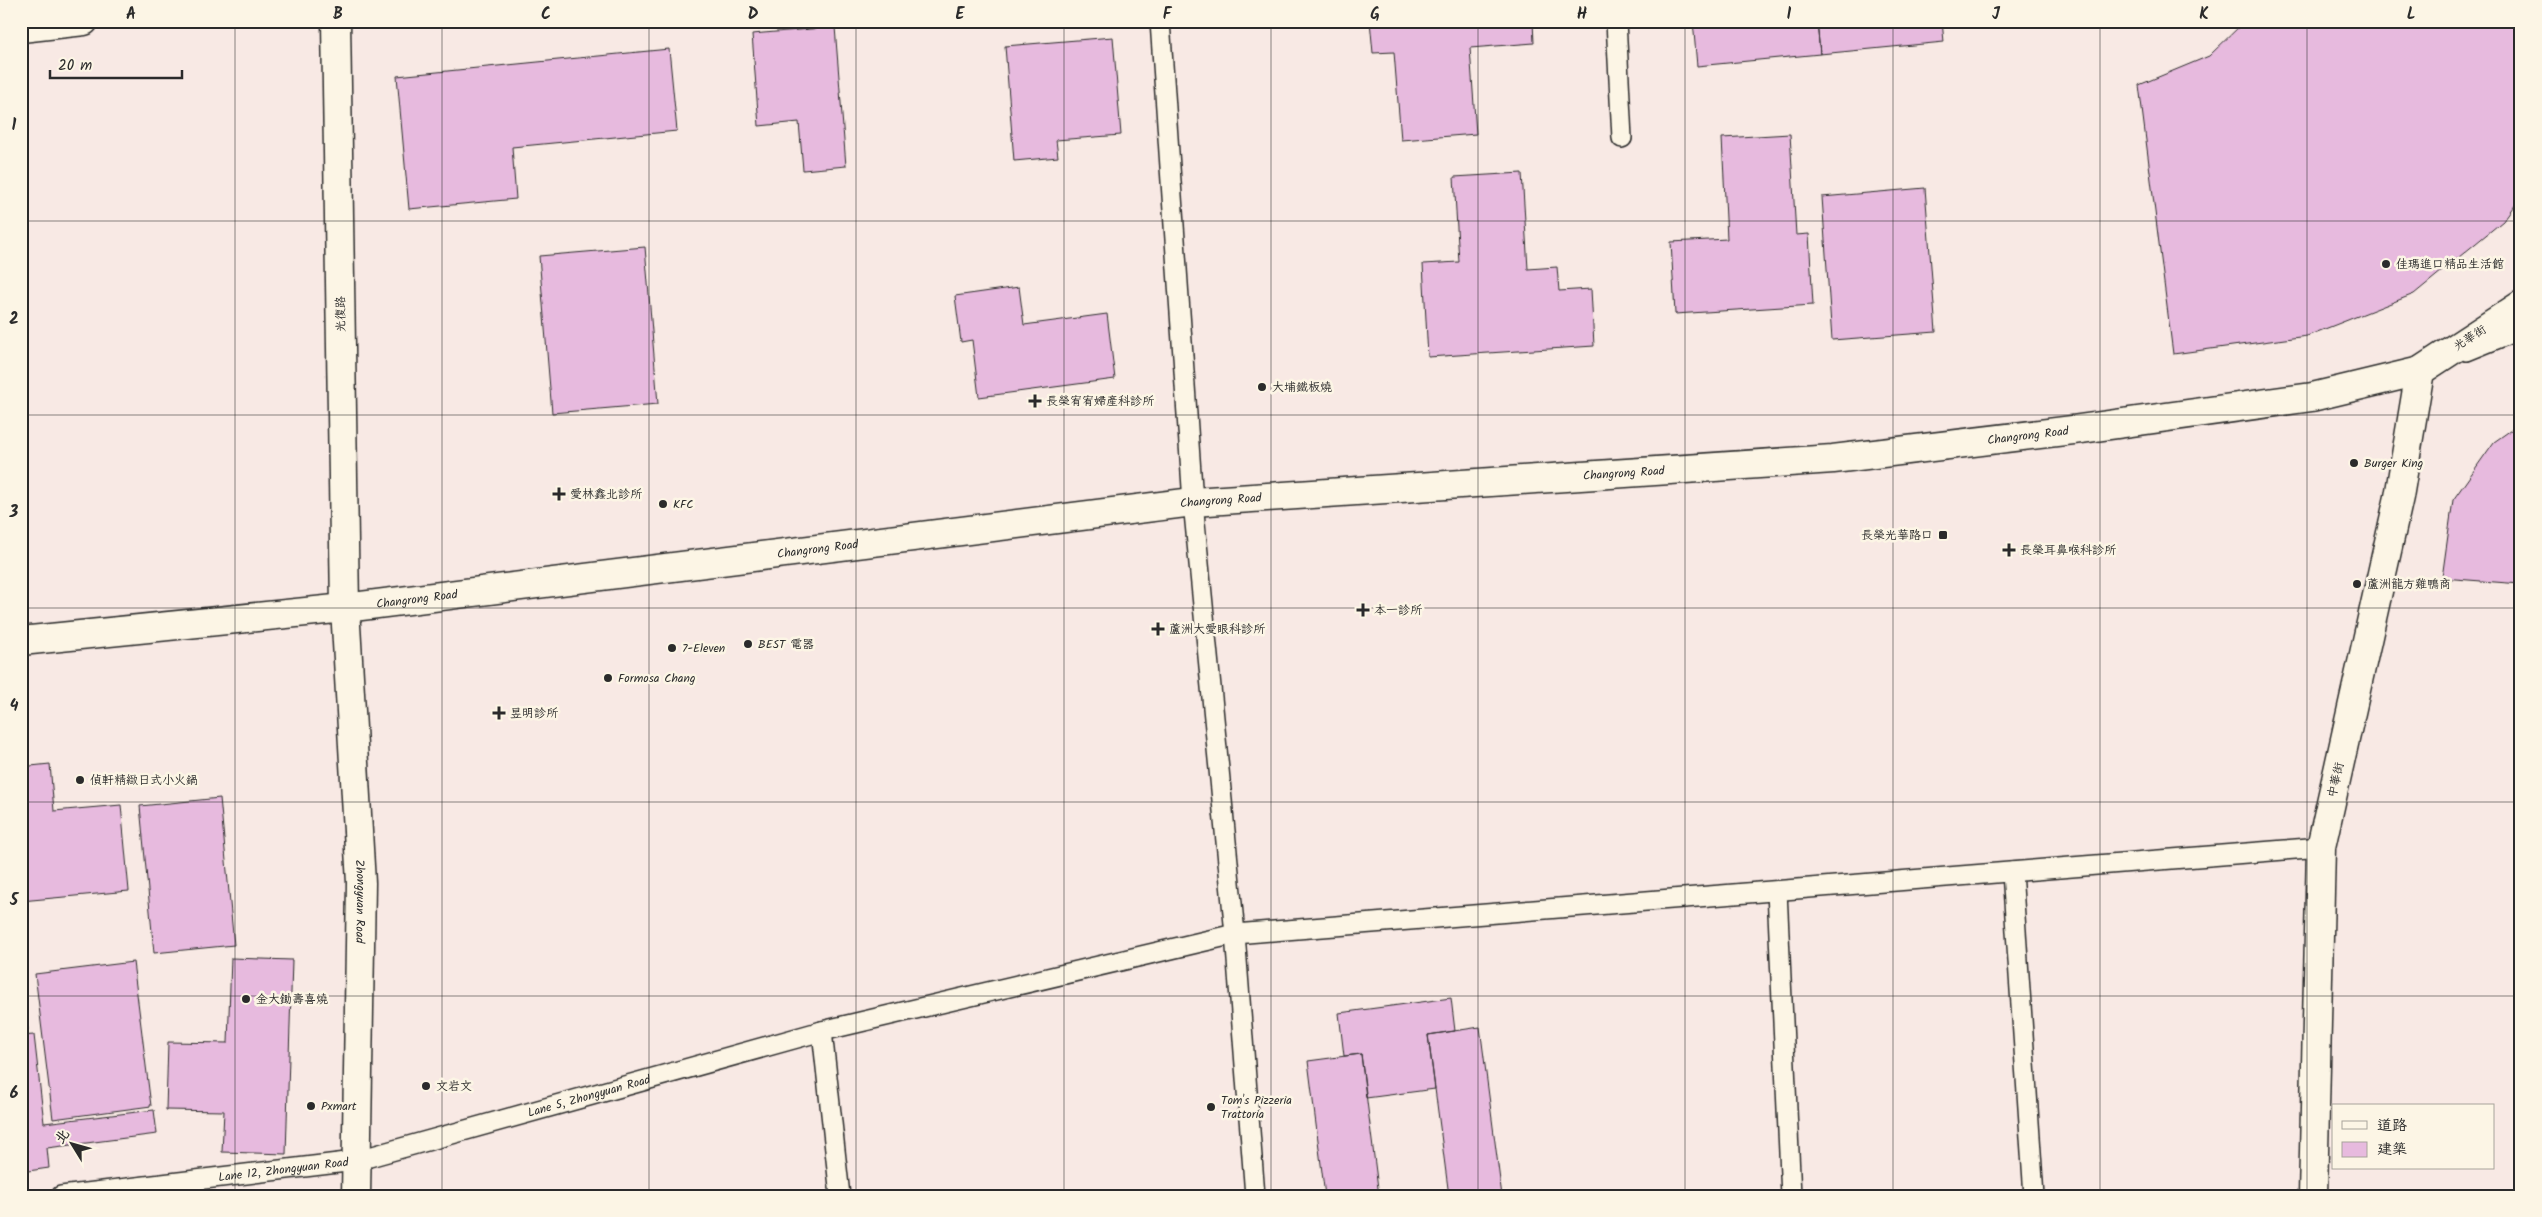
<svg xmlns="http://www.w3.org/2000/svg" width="2542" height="1217" viewBox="0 0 2542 1217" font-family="Kalam,'LXGW WenKai TC',sans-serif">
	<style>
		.building { fill: #e7bade; stroke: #2b2b2b }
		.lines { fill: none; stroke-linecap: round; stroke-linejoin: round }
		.lane-casing { stroke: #2b2b2b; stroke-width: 22 }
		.street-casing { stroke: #2b2b2b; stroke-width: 31 }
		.secondary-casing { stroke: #2b2b2b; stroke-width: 31 }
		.lane { stroke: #fcf5e5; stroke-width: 19 }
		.street { stroke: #fcf5e5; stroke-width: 28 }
		.secondary { stroke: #fcf5e5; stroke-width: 28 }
		.grid { fill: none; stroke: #2b2b2b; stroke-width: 1; stroke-opacity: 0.55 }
		.poi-dot { fill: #2b2b2b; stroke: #fcf5e5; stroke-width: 2 }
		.labels { text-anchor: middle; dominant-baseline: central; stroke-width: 5; stroke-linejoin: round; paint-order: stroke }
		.poi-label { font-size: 12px; fill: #2b2b2b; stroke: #fcf5e5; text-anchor: start }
		.street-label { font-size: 12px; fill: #2b2b2b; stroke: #fcf5e5 }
		.neatline { fill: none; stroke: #2b2b2b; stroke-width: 2 }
		.grid-label { font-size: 16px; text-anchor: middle; font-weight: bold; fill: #2b2b2b }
	</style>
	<rect width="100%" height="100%" fill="#f8e9e4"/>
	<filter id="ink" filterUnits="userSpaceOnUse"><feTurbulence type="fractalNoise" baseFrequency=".02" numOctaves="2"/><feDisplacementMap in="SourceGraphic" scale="10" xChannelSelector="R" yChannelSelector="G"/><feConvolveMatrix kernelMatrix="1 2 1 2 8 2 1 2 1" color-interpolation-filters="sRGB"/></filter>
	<g filter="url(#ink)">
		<!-- building -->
		<path class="building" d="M 1370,21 L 1533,21 L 1534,43 L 1470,48 L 1476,134 L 1401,140 L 1394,52 L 1373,53 Z
			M 1693,21 L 1817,21 L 1820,54 L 1697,66 Z
			M 1817,21 L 1942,21 L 1944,42 L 1820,54 Z
			M 2245,21 L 2521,21 L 2521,196 L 2503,221 L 2414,294 L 2307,336 L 2173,354 L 2139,85 L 2209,56 Z
			M 835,27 L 846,166 L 803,170 L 799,122 L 759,126 L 752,34 Z
			M 1113,37 L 1121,135 L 1056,140 L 1058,157 L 1014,161 L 1005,46 Z
			M 669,49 L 677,131 L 512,147 L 516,199 L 409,209 L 397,76 Z
			M 1790,134 L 1796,235 L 1809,234 L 1813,305 L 1675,314 L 1671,242 L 1727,239 L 1722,138 Z
			M 1522,173 L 1528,269 L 1557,267 L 1559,291 L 1591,289 L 1594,346 L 1428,357 L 1423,264 L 1459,262 L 1454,177 Z
			M 1925,188 L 1936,332 L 1832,340 L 1822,197 Z
			M 645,247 L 658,404 L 552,413 L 539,256 Z
			M 1019,287 L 1024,325 L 1107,314 L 1115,379 L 979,397 L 972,340 L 961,342 L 955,296 Z
			M 2521,423 L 2521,584 L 2442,578 L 2453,500 L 2494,442 Z
			M 50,764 L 54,811 L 121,805 L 129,891 L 21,901 L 21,767 Z
			M 220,798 L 234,945 L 154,953 L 140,806 Z
			M 231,958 L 292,960 L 286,1154 L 222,1152 L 224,1111 L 166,1110 L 168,1042 L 228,1043 Z
			M 133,962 L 151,1106 L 53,1119 L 35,974 Z
			M 21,980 L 28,1030 L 21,1031 Z
			M 1451,998 L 1455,1031 L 1428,1035 L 1435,1089 L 1366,1098 L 1361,1054 L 1344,1056 L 1339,1013 Z
			M 1480,1027 L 1502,1196 L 1449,1196 L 1428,1035 Z
			M 34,1035 L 44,1123 L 154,1110 L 157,1134 L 47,1148 L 49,1168 L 21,1172 L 21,1036 Z
			M 1361,1054 L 1379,1196 L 1325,1196 L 1308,1061 Z"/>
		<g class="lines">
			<defs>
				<g id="lane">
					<path d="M 1160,21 L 1193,502 L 1235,934 L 1255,1196"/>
					<path d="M 1616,21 L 1622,138"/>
					<path d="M 2467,351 L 2521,329"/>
					<path d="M 2012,872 L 2034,1196"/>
					<path d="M 1777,891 L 1791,1196"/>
					<path d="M 822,1031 L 840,1196"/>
					<path id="s1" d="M 61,1196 L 355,1161 L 822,1031 L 1235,934 L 2321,847"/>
				</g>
				<g id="street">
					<path id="s2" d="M 336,21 L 345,608 L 361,883 L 356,1196"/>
					<path d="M 21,28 L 84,21"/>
					<path d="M 2313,1196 L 2321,847 L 2399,497 L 2420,371"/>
				</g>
				<g id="secondary">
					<path id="s3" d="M 21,641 L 345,608 L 1193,502 L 1833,459 L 2073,430 L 2312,397 L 2420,371 L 2521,305"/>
				</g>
			</defs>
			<!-- lane casing -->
			<use href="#lane" class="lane-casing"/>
			<!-- street casing -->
			<use href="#street" class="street-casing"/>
			<!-- secondary casing -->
			<use href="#secondary" class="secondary-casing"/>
			<!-- lane -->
			<use href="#lane" class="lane"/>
			<!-- street -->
			<use href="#street" class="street"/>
			<!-- secondary -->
			<use href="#secondary" class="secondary"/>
		</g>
	</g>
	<!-- grid -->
	<path class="grid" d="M 235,21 L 235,1196M 442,21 L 442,1196M 649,21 L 649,1196M 856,21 L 856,1196M 1064,21 L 1064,1196M 1271,21 L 1271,1196M 1478,21 L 1478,1196M 1685,21 L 1685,1196M 1893,21 L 1893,1196M 2100,21 L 2100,1196M 2307,21 L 2307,1196M 21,221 L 2521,221M 21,415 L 2521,415M 21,608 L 2521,608M 21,802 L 2521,802M 21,996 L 2521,996"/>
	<!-- markers -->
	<g class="poi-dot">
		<circle cx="2386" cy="264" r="5"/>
		<circle cx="1262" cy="387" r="5"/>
		<path d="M1032.5 393.5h5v5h5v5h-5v5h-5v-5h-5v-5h5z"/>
		<circle cx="2354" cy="463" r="5"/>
		<path d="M556.5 486.5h5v5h5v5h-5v5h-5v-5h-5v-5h5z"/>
		<circle cx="663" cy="504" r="5"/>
		<rect x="1938" y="530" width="10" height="10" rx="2.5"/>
		<path d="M2006.5 542.5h5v5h5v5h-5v5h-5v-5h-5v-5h5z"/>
		<circle cx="2357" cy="584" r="5"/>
		<path d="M1360.5 602.5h5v5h5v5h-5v5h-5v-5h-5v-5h5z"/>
		<path d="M1155.5 621.5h5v5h5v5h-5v5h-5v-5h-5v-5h5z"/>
		<circle cx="748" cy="644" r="5"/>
		<circle cx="672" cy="648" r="5"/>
		<circle cx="608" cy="678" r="5"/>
		<path d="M496.5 705.5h5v5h5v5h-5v5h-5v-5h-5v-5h5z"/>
		<circle cx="80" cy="780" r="5"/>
		<circle cx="246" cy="999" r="5"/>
		<circle cx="426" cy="1086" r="5"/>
		<circle cx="311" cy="1106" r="5"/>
		<circle cx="1211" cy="1107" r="5"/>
	</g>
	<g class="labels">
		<!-- poi labels -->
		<g class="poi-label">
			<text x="2396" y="264">佳瑪進口精品生活館</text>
			<text x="1272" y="387">大埔鐵板燒</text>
			<text x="1046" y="401">長榮宥宥婦產科診所</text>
			<text x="2364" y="463">Burger King</text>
			<text x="570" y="494">愛林鑫北診所</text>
			<text x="673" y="504">KFC</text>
			<text x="1933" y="535" text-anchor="end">長榮光華路口</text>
			<text x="2020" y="550">長榮耳鼻喉科診所</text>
			<text x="2367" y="584">蘆洲龍方雞鴨商</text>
			<text x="1374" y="610">本一診所</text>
			<text x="1169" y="629">蘆洲大愛眼科診所</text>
			<text x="758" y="644">BEST 電器</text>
			<text x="682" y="648">7-Eleven</text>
			<text x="618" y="678">Formosa Chang</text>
			<text x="510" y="713">昱明診所</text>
			<text x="90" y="780">偵軒精緻日式小火鍋</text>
			<text x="256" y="999">金大鋤壽喜燒</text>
			<text x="436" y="1086">文岩文</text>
			<text x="1221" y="1100">Tom's Pizzeria<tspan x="1221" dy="14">Trattoria</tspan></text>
			<text x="321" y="1106">Pxmart</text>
		</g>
		<!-- street labels -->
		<g class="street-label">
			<text transform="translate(341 314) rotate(-91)">光復路</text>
			<text transform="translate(2470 338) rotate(-33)">光華街</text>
			<text stroke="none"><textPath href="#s3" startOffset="2018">Changrong Road</textPath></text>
			<text stroke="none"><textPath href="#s3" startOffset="1612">Changrong Road</textPath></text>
			<text stroke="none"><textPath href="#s3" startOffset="1208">Changrong Road</textPath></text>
			<text stroke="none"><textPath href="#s3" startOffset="802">Changrong Road</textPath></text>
			<text stroke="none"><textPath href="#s3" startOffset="398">Changrong Road</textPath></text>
			<text transform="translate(2336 780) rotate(-77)">中華街</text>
			<text stroke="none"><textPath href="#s2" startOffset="881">Zhongyuan Road</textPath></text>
			<text stroke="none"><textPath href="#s1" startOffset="539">Lane 5, Zhongyuan Road</textPath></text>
			<text stroke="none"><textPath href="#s1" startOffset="224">Lane 12, Zhongyuan Road</textPath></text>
		</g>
	</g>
	<!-- margin -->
	<rect width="2542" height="1217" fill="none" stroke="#fcf5e5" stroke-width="55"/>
	<!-- legend -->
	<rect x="2332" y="1104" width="162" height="65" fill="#fcf5e5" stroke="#a8a49b"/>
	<rect x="2342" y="1121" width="25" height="8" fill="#fcf5e5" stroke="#a8a49b"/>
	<text x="2377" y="1130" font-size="15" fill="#2b2b2b">道路</text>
	<rect x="2342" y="1142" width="25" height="15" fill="#e7bade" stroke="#a8a49b"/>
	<text x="2377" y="1154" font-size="15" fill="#2b2b2b">建築</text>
	<!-- north arrow -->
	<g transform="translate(72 1144) rotate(307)" stroke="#fcf5e5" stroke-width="4" paint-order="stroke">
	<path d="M0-4L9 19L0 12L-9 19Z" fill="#2b2b2b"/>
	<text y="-8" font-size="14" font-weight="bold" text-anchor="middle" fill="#2b2b2b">北</text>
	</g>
	<!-- scale -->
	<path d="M50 70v8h132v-8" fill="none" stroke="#2b2b2b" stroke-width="2.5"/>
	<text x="58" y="70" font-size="15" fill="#2b2b2b" stroke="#fcf5e5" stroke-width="4" paint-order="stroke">20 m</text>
	<rect x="28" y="28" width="2486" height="1162" class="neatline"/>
	<g class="grid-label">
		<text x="131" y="19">A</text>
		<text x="338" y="19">B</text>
		<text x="546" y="19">C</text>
		<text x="753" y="19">D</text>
		<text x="960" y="19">E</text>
		<text x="1167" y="19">F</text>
		<text x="1375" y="19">G</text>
		<text x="1582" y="19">H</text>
		<text x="1789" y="19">I</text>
		<text x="1996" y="19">J</text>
		<text x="2204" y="19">K</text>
		<text x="2411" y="19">L</text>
		<text x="14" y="130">1</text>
		<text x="14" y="324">2</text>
		<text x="14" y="517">3</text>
		<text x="14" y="711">4</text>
		<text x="14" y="905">5</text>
		<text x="14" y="1098">6</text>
	</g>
</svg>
